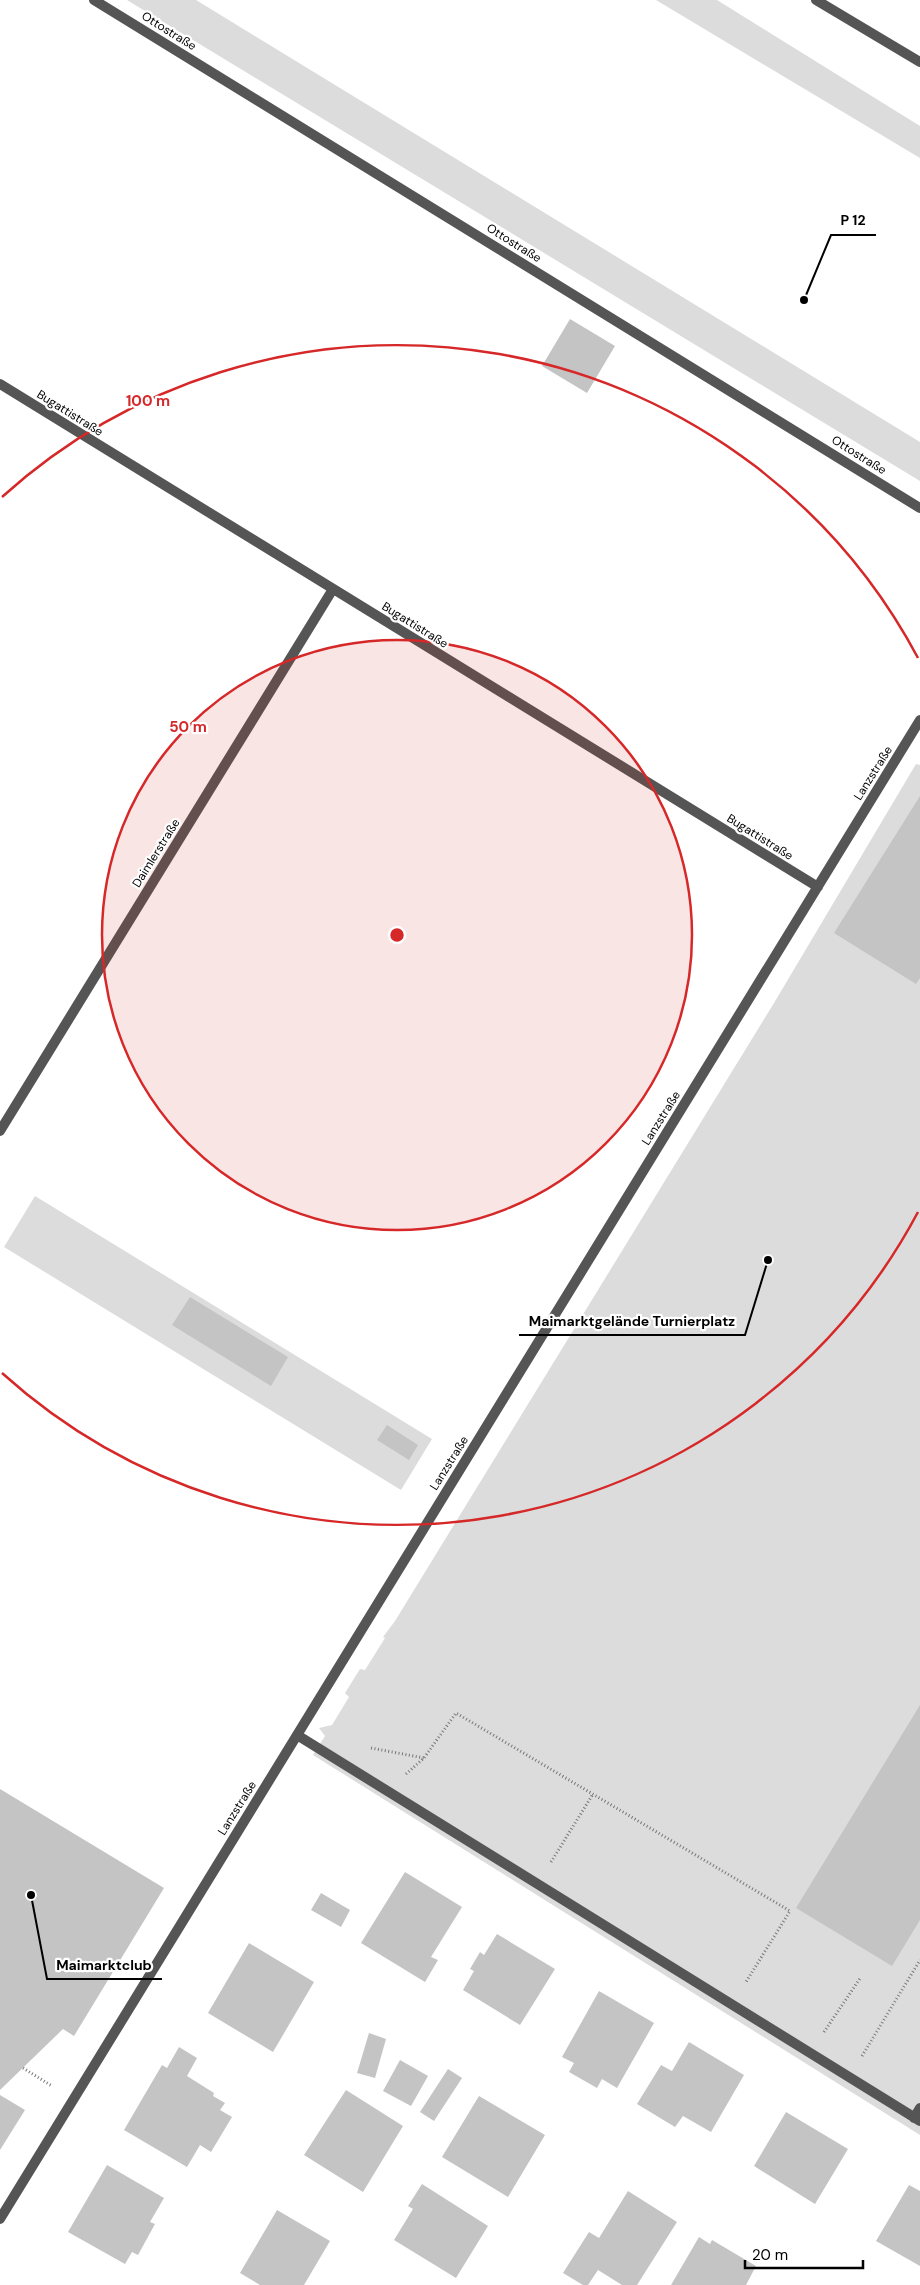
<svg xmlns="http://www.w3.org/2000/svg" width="920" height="2285" viewBox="0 0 920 2285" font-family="'DM Sans',sans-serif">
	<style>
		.green { fill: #dcdcdc }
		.building { fill: #c4c4c4 }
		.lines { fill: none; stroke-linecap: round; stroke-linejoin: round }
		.path { stroke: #777; stroke-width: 3; stroke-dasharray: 1 2.5; stroke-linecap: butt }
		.lane { stroke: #555; stroke-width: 10 }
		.ring { fill: none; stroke: #d62828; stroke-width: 2.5 }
		.labels { text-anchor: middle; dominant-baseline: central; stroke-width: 4.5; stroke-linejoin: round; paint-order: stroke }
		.street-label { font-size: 12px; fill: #000; stroke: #fff }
		.centre { fill: #d62828; stroke: #fff; stroke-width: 2.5 }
		.ring-label { font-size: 15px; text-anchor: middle; font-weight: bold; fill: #d62828; stroke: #fff; stroke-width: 4.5; stroke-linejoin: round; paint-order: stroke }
		.leader { fill: none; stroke: #000; stroke-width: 2 }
		.callout-dot { fill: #000; stroke: #fff; stroke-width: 2 }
		.callout-label { font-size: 14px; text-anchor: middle; font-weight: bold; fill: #000; stroke: #fff; stroke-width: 4.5; stroke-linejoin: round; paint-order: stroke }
	</style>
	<rect width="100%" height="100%" fill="#fff"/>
	<!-- green -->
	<path class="green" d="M 127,0 L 196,0 L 920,442 L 920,481 Z
		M 656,0 L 717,0 L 920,126 L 920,158 Z
		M 916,764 L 920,765 L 920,2135 L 313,1755 L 325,1736 L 319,1728 L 332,1725 L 349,1697 L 345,1693 L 360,1669 L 365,1670 L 385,1638 L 383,1637 L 395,1621 L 774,1003 Z
		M 35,1196 L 432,1439 L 401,1490 L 4,1247 Z"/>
	<!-- building -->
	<path class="building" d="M 570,319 L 615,346 L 587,393 L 542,366 Z
		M 920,796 L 920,978 L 916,984 L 834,933 Z
		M 190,1297 L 288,1357 L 271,1386 L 172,1325 Z
		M 387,1425 L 418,1445 L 409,1460 L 377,1440 Z
		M 920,1705 L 920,1920 L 892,1966 L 796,1908 Z
		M 0,1789 L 164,1888 L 74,2036 L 63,2029 L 0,2090 Z
		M 405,1872 L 462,1907 L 431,1957 L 438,1960 L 425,1982 L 361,1943 Z
		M 321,1893 L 350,1910 L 341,1927 L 311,1910 Z
		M 497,1934 L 555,1969 L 520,2025 L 463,1990 L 474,1971 L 470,1969 L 480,1952 L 484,1955 Z
		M 249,1943 L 314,1982 L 273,2052 L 208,2013 Z
		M 599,1991 L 654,2023 L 617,2088 L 602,2079 L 597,2088 L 569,2072 L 574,2063 L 562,2057 Z
		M 369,2033 L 386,2039 L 375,2078 L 357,2073 Z
		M 689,2042 L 744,2075 L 711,2132 L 683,2116 L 675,2127 L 637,2104 L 661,2065 L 672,2071 Z
		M 179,2047 L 197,2058 L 187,2076 L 214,2093 L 213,2096 L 225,2103 L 220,2110 L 232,2117 L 211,2152 L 200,2145 L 187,2167 L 124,2130 L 162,2065 L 167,2068 Z
		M 400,2060 L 428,2076 L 411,2106 L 383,2091 Z
		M 448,2069 L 462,2078 L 434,2121 L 420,2112 Z
		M 346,2090 L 403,2126 L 363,2192 L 304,2155 Z
		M 0,2095 L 25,2110 L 0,2150 Z
		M 479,2096 L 545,2135 L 508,2197 L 442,2157 Z
		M 786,2112 L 848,2149 L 815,2204 L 754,2166 Z
		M 107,2165 L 164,2198 L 150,2222 L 155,2224 L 138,2255 L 132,2252 L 125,2264 L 68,2232 Z
		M 422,2184 L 488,2226 L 456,2278 L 394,2240 L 413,2209 L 408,2206 Z
		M 909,2185 L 920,2191 L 920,2266 L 876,2241 Z
		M 628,2191 L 677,2222 L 637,2285 L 622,2285 L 598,2270 L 588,2285 L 583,2285 L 563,2273 L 589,2232 L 599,2238 Z
		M 277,2210 L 330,2241 L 304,2285 L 260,2285 L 240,2273 Z
		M 699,2237 L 710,2244 L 712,2240 L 756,2266 L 746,2285 L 671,2285 Z"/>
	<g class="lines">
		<!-- path -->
		<path class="path" d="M 371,1748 L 424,1758
			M 406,1774 L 424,1758 L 456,1713 L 790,1911 L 746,1982
			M 551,1862 L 593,1794
			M 824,2032 L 861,1977
			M 862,2056 L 920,1960
			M 23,2068 L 52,2086"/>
		<!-- lane -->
		<path class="lane" d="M 94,0 L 920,508
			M 816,0 L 920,62
			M 0,384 L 818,887
			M 0,1131 L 333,589
			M 297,1735 L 920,2121
			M 914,2118 L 920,2108
			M 0,2219 L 920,720"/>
	</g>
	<!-- distance rings -->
	<circle cx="397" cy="935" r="295" fill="#d62828" fill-opacity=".12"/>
	<g class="ring">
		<circle cx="397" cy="935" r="295"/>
		<path d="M918 1212A590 590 0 0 1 2 1373M2 497A590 590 0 0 1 918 658"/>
	</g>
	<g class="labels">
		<!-- street labels -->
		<g class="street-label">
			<text transform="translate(169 31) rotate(32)">Ottostraße</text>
			<text transform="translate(514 243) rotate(32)">Ottostraße</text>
			<text transform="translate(70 413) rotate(32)">Bugattistraße</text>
			<text transform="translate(859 455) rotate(32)">Ottostraße</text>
			<text transform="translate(415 625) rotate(32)">Bugattistraße</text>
			<text transform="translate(873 773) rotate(-58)">Lanzstraße</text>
			<text transform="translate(760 837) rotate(32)">Bugattistraße</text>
			<text transform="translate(156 853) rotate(-58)">Daimlerstraße</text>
			<text transform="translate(661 1118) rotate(-58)">Lanzstraße</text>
			<text transform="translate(449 1463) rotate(-58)">Lanzstraße</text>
			<text transform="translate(237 1808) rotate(-58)">Lanzstraße</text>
		</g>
	</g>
	<circle cx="397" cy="935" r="8" class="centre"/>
	<g class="ring-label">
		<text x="148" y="406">100 m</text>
		<text x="188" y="732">50 m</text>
	</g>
	<!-- callouts -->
	<path class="leader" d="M804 300L831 235H876M768 1260L745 1335H519M31 1895L47 1979H162"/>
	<g class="callout-dot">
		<circle cx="804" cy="300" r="5"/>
		<circle cx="768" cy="1260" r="5"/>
		<circle cx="31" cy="1895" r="5"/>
	</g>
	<g class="callout-label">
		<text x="853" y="225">P 12</text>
		<text x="632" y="1326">Maimarktgelände Turnierplatz</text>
		<text x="104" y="1970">Maimarktclub</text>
	</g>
	<!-- scale -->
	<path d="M745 2260v8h118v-8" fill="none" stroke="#000000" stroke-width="2.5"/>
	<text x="752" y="2260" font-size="15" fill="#000000" stroke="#ffffff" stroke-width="4" paint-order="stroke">20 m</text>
</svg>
